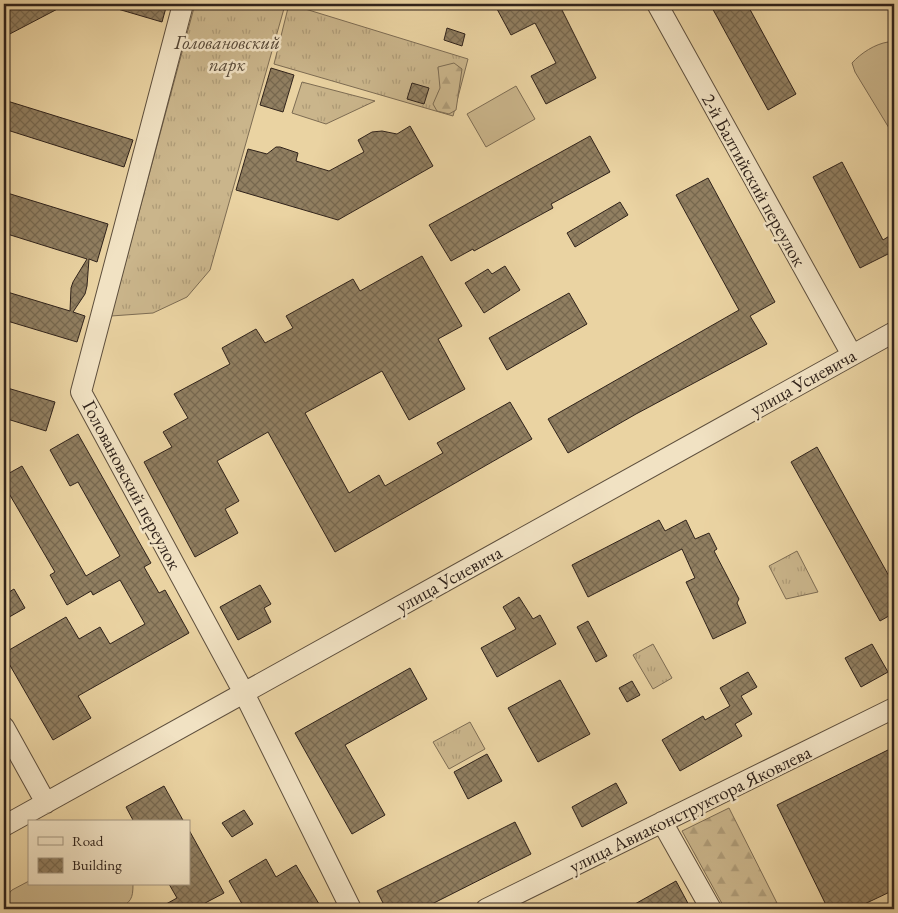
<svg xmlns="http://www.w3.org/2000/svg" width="898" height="913" viewBox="0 0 898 913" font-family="'EB Garamond',serif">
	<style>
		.grass { fill: url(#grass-tufts); stroke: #7d6c53 }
		.forest { fill: url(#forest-firs); stroke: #7d6c53 }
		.pitch { fill: #cab58b; stroke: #7d6c53 }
		.building { fill: url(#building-cross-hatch); stroke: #30231b }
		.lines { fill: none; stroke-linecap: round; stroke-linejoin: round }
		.minor-casing { stroke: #5e4f3d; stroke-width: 22 }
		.minor { stroke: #f1e2c3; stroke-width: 20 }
		.labels { text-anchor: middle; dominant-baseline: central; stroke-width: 5; stroke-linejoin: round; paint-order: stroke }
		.park-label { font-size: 19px; font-style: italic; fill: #564837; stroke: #f1e2c3 }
		.street-label { font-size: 19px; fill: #30231b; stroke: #f1e2c3 }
	</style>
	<defs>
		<pattern id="grass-tufts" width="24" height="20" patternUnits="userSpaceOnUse" patternTransform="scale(1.25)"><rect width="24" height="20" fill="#cab58b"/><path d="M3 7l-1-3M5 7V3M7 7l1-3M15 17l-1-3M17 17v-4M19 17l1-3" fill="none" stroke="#ae9b77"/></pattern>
		<pattern id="forest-firs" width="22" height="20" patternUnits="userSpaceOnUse" patternTransform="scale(1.25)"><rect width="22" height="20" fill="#cab58b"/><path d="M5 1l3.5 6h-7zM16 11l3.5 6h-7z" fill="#ae9b77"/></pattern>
		<pattern id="building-cross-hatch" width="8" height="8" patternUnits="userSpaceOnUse" patternTransform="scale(1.25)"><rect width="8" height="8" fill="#917f61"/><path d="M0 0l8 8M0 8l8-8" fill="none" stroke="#77684f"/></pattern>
	</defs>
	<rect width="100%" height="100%" fill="#ead3a2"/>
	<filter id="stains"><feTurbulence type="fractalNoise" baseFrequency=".004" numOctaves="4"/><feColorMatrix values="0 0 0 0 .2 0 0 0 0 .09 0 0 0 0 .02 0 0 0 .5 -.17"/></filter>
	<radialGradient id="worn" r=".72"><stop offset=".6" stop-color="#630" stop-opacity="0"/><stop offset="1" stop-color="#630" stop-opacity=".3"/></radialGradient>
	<!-- grass -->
	<path class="grass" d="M 195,4 L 282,4 L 285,5 L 210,270 L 187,297 L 153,313 L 111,316 Z
		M 289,4 L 468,59 L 453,116 L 274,64 Z
		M 302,82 L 375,101 L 326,124 L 292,113 Z
		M 797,551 L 818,592 L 786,599 L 769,566 Z
		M 653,644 L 672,678 L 653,689 L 633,655 Z
		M 470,722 L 485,749 L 449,769 L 433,742 Z"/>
	<!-- forest -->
	<path class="forest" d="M 454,63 L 462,69 L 456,110 L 449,114 L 437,111 L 433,104 L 440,88 L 438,67 Z
		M 729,808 L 780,909 L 725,909 L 682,831 Z"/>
	<!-- pitch -->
	<path class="pitch" d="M 888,42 L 894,49 L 894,134 L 889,128 L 855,72 L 852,63 C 861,53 875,44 888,42 Z
		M 516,86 L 535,119 L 486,147 L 467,114 Z
		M 29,881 L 29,884 L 133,884 C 133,899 131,902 118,909 L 4,909 L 4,899 L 12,890 Z"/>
	<!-- building -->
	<path class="building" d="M 4,4 L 67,4 L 4,37 Z
		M 112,4 L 167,4 L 162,22 L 111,7 Z
		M 507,4 L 559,4 L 596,78 L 546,104 L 531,76 L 556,63 L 535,23 L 511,35 L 497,9 Z
		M 710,4 L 747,4 L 796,94 L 768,110 Z
		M 447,28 L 465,34 L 462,46 L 444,40 Z
		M 271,68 L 294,75 L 283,112 L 260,105 Z
		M 412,83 L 429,88 L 424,104 L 407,99 Z
		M 4,100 L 133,140 L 124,167 L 4,129 Z
		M 410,126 L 433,166 L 338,220 L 236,190 L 248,149 L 267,154 L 276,147 L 280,147 L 298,153 L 296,161 L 329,171 L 364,152 L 358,140 L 372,132 L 382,131 L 397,134 Z
		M 590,136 L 610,172 L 551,204 L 553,208 L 474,251 L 473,249 L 451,261 L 429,225 Z
		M 842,162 L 883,240 L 894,233 L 894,251 L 860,268 L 813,177 Z
		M 708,178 L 775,302 L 750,316 L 767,344 L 636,414 L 568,453 L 548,419 L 739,310 L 676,195 Z
		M 4,192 L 108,224 L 97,262 L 89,259 L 87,286 L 85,294 L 73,312 L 85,316 L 77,342 L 4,320 L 4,291 L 70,311 L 71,288 L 73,282 L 87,259 L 4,233 Z
		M 620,202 L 628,215 L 575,247 L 567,233 Z
		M 422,256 L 462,326 L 438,339 L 465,389 L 409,420 L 382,371 L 305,413 L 349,493 L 379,475 L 385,486 L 443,453 L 437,443 L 510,402 L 532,439 L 335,552 L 268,432 L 217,461 L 239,501 L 225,509 L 238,533 L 195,557 L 144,462 L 172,447 L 163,432 L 188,418 L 174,394 L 230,364 L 222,348 L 256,329 L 265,343 L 293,328 L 286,316 L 353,279 L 360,291 Z
		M 505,266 L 520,290 L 484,313 L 465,283 L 488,269 L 492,274 Z
		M 569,293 L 587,324 L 507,370 L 489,338 Z
		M 4,387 L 55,402 L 46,431 L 4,418 Z
		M 78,434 L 151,563 L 144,567 L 159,593 L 165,590 L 189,633 L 78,696 L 91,718 L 53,740 L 4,655 L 4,653 L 66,617 L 79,639 L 100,627 L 110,644 L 145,624 L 120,580 L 93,595 L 91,591 L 67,605 L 50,575 L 55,572 L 4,485 L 4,476 L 22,466 L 86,576 L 120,556 L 78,482 L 70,486 L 50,450 Z
		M 817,447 L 894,585 L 894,613 L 880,621 L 791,462 Z
		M 659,520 L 665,531 L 686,520 L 695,539 L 709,533 L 717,549 L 714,551 L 739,599 L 737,603 L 746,623 L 713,639 L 686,582 L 695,578 L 682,549 L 588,597 L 572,565 Z
		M 260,585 L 271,604 L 264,608 L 271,622 L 238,640 L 220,607 Z
		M 14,589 L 25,608 L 4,620 L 4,595 Z
		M 519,597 L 533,619 L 540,615 L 556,644 L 497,677 L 481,648 L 516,629 L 503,607 Z
		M 588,621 L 607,656 L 596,662 L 577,627 Z
		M 872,644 L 888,672 L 861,687 L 845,658 Z
		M 410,668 L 427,699 L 345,745 L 385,815 L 352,834 L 295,733 Z
		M 748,672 L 757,687 L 741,696 L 752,714 L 735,724 L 742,736 L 680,771 L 662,740 L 703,716 L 705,720 L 730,706 L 720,688 Z
		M 560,680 L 590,734 L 538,762 L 508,708 Z
		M 632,681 L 640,695 L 627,702 L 619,688 Z
		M 890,749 L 894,758 L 894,890 L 854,909 L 828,909 L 777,805 Z
		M 487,754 L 502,781 L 468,799 L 454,772 Z
		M 616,783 L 627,803 L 582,827 L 572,807 Z
		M 164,786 L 184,822 L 134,822 L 126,807 Z
		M 244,810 L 253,824 L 232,837 L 222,823 Z
		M 515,822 L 531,854 L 422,909 L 386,909 L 377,891 Z
		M 189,830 L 224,893 L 194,909 L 157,909 L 177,898 L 169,884 L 189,884 Z
		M 266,859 L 276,877 L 296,865 L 322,909 L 245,909 L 229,881 Z
		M 676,881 L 691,909 L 626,909 Z"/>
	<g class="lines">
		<defs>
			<path id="minor" d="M 183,4 L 81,392 L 244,693 L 351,909
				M 657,4 L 852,355
				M 4,727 L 46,803
				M 662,822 L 711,909
				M 4,826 L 894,332
				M 486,909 L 894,708"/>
		</defs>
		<!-- minor casing -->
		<use href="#minor" class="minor-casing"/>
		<!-- minor -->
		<use href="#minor" class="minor"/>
	</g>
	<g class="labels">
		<!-- park labels -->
		<g class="park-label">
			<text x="227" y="42">Головановский<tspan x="227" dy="22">парк</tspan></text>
		</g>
		<!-- street labels -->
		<g class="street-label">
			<text transform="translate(754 180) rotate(61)">2-й Балтийский переулок</text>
			<text transform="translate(803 382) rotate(-29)">улица Усиевича</text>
			<text transform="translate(132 485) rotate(62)">Головановский переулок</text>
			<text transform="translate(449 579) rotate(-29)">улица Усиевича</text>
			<text transform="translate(690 809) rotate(-26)">улица Авиаконструктора Яковлева</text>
		</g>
	</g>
	<!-- margin -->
	<rect width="898" height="913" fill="none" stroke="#ead3a2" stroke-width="20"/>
	<rect x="5" y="5" width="888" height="903" fill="none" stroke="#30231b" stroke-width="2.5"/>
	<rect x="10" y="10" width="878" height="893" fill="none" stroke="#30231b"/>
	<!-- legend -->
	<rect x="28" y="820" width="162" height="65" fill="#f1e2c3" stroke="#a49680"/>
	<rect x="38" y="837" width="25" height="8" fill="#f1e2c3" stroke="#a49680"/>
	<text x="72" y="846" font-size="15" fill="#30231b">Road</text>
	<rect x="38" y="858" width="25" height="15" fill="url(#building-cross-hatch)" stroke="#a49680"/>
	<text x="72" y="870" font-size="15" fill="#30231b">Building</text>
	<rect width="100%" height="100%" filter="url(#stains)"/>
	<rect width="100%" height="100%" fill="url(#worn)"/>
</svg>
